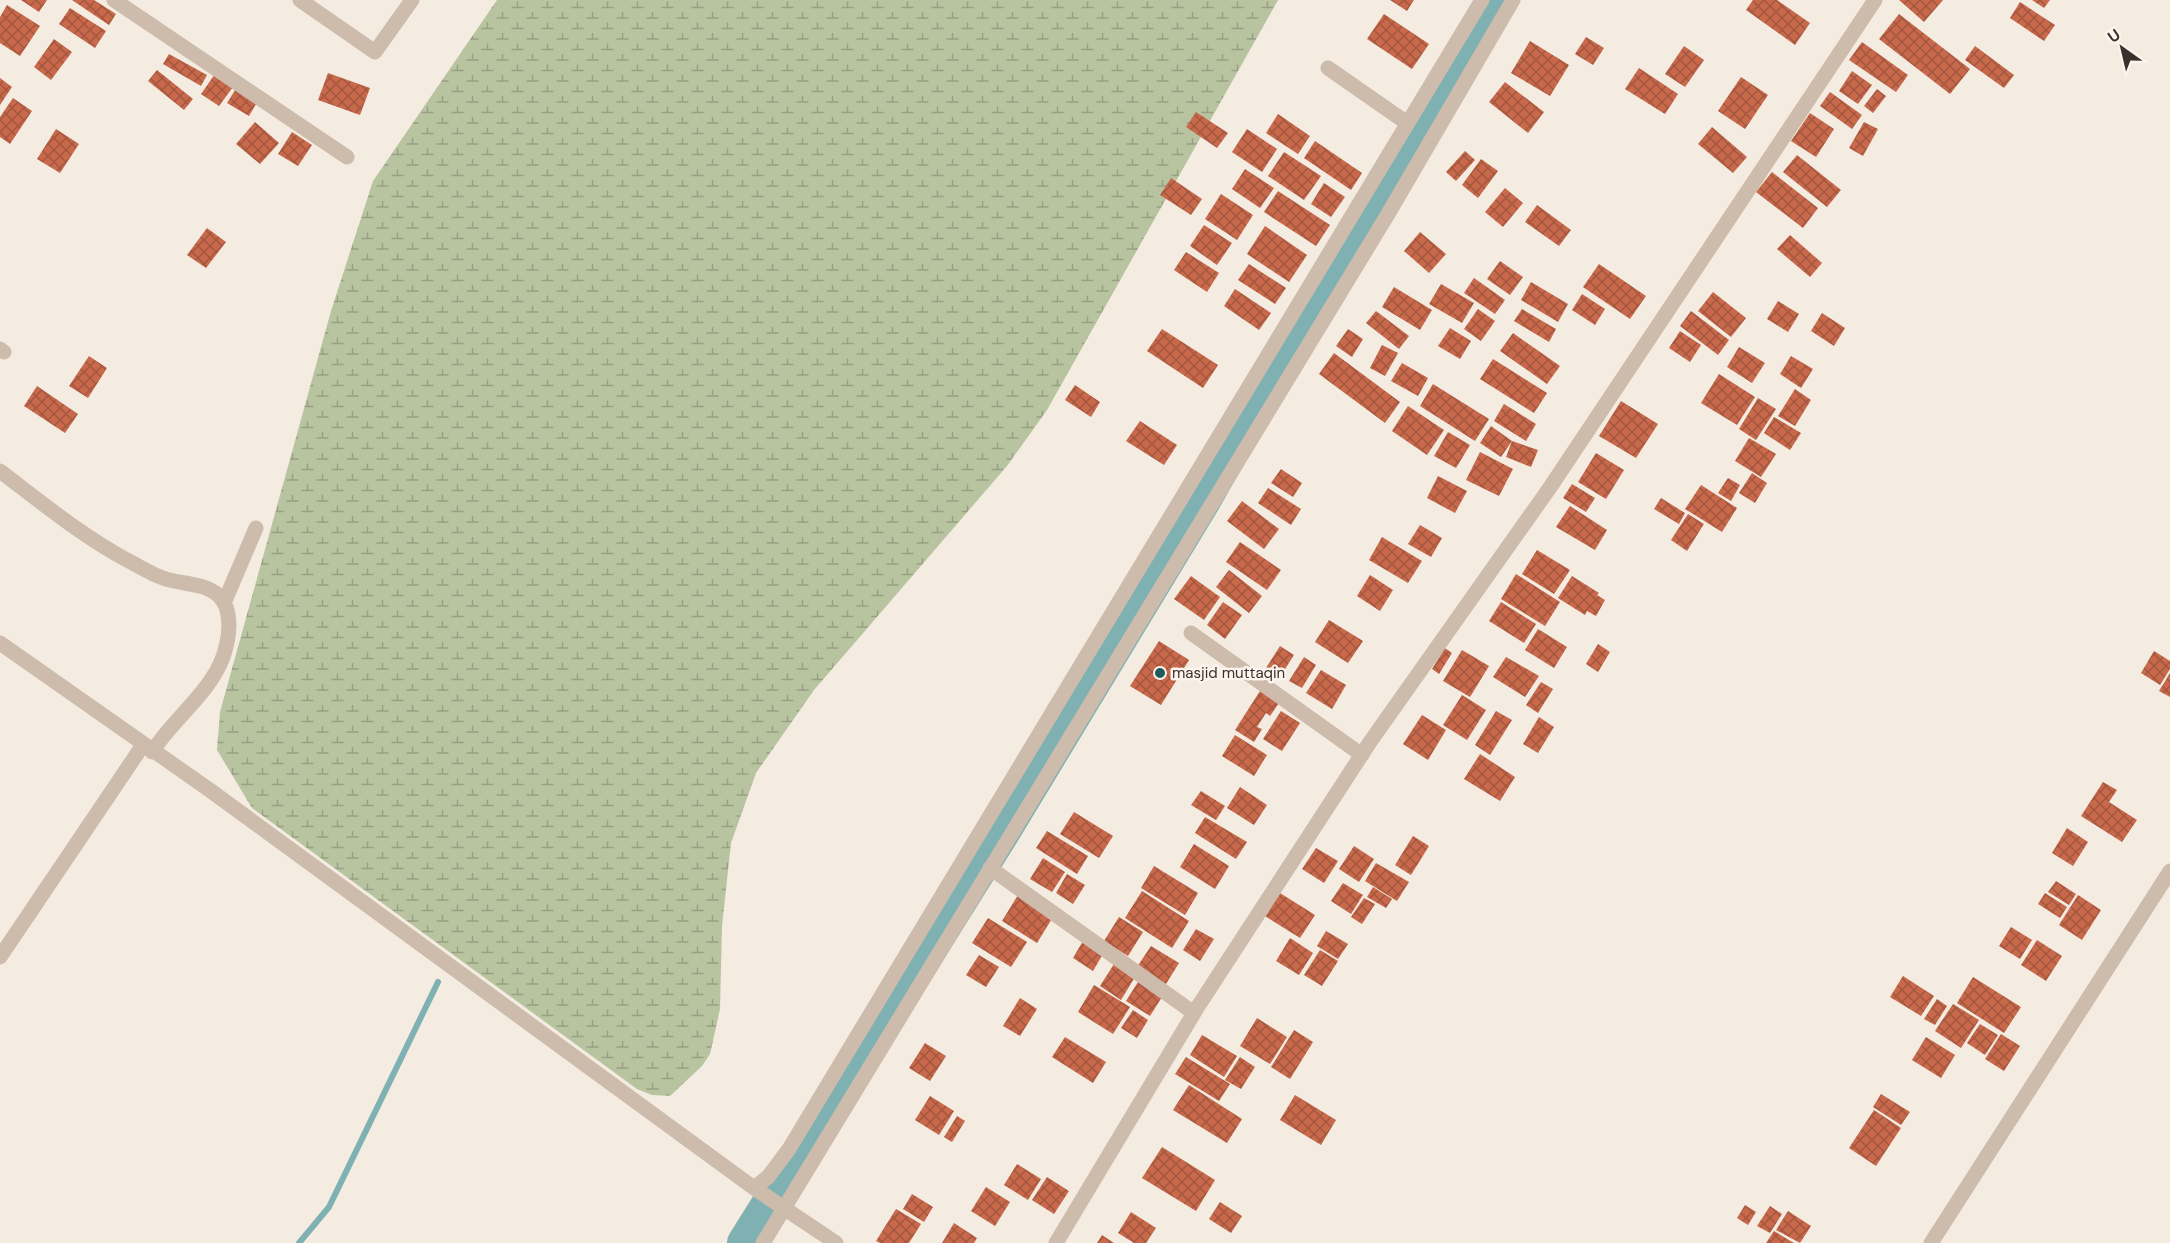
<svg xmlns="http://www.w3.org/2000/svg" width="2170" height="1243" viewBox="0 0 2170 1243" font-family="'DM Sans',sans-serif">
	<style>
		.wetland { fill: url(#wetland-marsh) }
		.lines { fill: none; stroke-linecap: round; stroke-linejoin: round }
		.stream { stroke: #7fb0b2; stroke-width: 6 }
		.river { stroke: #7fb0b2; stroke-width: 36 }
		.building { fill: url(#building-cross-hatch) }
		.minor { stroke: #cdbbac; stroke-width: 15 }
		.poi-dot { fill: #1f5a5e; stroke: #fbf5ee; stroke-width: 2 }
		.labels { text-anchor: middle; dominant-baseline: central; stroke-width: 5; stroke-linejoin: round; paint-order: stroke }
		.poi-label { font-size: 15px; fill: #3b302b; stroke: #fbf5ee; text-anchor: start }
	</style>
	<defs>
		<pattern id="wetland-marsh" width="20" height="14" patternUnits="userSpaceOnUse" patternTransform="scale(1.5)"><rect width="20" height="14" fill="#b8c4a0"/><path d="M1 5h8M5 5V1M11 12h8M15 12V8" fill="none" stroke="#97a083"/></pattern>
		<pattern id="building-cross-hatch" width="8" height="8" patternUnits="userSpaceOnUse" patternTransform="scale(1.5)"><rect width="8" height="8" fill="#c8694b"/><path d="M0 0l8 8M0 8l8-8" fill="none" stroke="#a4573f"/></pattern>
	</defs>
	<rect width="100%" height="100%" fill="#f4ebe1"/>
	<!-- wetland -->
	<path class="wetland" d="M 497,0 L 1278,0 L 1047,410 L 1007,466 L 814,690 L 756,773 L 731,843 L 722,926 L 720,1009 L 710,1054 L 702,1066 L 670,1096 L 652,1095 L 637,1089 L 252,808 L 217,750 L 220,712 L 331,311 L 373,181 Z"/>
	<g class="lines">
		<!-- stream -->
		<path class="stream" d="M 299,1243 L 329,1207 L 438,982"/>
		<!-- river -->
		<path class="river" d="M 745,1243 L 1001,834 L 1202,502 L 1267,387 L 1499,0"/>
	</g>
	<!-- building -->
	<path class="building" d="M 21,0 L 47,0 L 39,12 Z
		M 72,0 L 94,0 L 116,14 L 109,25 Z
		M 1390,0 L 1414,0 L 1407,11 Z
		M 1753,0 L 1777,0 L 1810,23 L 1795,45 L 1746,10 Z
		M 1899,0 L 1943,0 L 1924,22 Z
		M 2032,0 L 2050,0 L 2044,8 Z
		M 2020,2 L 2055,25 L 2044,41 L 2010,18 Z
		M 7,5 L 40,26 L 20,56 L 0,43 L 0,17 Z
		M 70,8 L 106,31 L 95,48 L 59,24 Z
		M 1384,14 L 1429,44 L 1412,69 L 1367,39 Z
		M 1899,14 L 1970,69 L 1950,94 L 1879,39 Z
		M 1586,37 L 1604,48 L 1593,65 L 1575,54 Z
		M 54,39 L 72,52 L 51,80 L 34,67 Z
		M 1530,41 L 1569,65 L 1550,96 L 1511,73 Z
		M 1862,42 L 1908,75 L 1896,92 L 1849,60 Z
		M 1684,46 L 1704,60 L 1685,87 L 1665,74 Z
		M 1975,46 L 2014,75 L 2004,88 L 1965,60 Z
		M 169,54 L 207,75 L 201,86 L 163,64 Z
		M 1639,68 L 1678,94 L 1665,114 L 1625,89 Z
		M 157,70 L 193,99 L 184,110 L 148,81 Z
		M 1852,71 L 1872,85 L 1858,104 L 1839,91 Z
		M 328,73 L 370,88 L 360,115 L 318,100 Z
		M 215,74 L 233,87 L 219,106 L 201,94 Z
		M 1741,77 L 1768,95 L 1745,129 L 1718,111 Z
		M 0,78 L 12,87 L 0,105 Z
		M 1505,82 L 1544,112 L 1528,133 L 1489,102 Z
		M 237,87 L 259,99 L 249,116 L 227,103 Z
		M 1877,89 L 1886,96 L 1873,113 L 1864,106 Z
		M 1830,92 L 1862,115 L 1852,129 L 1820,106 Z
		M 13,98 L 32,111 L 10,144 L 0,137 L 0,117 Z
		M 1196,112 L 1228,133 L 1217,148 L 1186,127 Z
		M 1810,113 L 1834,129 L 1816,157 L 1791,141 Z
		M 1278,114 L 1310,136 L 1298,154 L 1266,133 Z
		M 255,122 L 279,143 L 260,164 L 236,144 Z
		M 1864,122 L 1878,129 L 1863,156 L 1849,148 Z
		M 1712,127 L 1747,157 L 1733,173 L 1698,144 Z
		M 56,129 L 79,144 L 60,173 L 37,159 Z
		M 1247,129 L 1277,149 L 1262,172 L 1232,152 Z
		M 292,132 L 312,145 L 298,166 L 278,154 Z
		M 1315,141 L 1362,173 L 1351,190 L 1304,158 Z
		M 1465,151 L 1475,160 L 1456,181 L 1446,172 Z
		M 1284,152 L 1321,176 L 1304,200 L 1268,176 Z
		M 1797,155 L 1841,190 L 1827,207 L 1783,172 Z
		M 1481,159 L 1498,171 L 1478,198 L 1462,185 Z
		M 1245,169 L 1274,188 L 1260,208 L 1232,189 Z
		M 1772,172 L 1818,208 L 1803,228 L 1756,192 Z
		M 1171,178 L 1202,199 L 1191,215 L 1160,195 Z
		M 1324,183 L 1345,197 L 1331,217 L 1311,204 Z
		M 1505,188 L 1523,203 L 1503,227 L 1485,212 Z
		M 1278,191 L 1330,225 L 1316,246 L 1264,212 Z
		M 1221,194 L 1253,215 L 1237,240 L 1205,219 Z
		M 1537,205 L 1571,230 L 1559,246 L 1525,222 Z
		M 1204,225 L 1232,243 L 1217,265 L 1190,246 Z
		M 1265,226 L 1307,255 L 1289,282 L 1247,254 Z
		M 207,228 L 226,242 L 206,268 L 187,255 Z
		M 1420,232 L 1446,254 L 1429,273 L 1404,251 Z
		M 1790,235 L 1822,263 L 1810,277 L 1777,249 Z
		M 1186,252 L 1219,273 L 1207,292 L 1174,270 Z
		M 1500,261 L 1523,277 L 1510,295 L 1487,279 Z
		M 1249,264 L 1286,288 L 1275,304 L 1238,280 Z
		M 1599,264 L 1646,296 L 1630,319 L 1583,287 Z
		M 1474,278 L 1505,300 L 1495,314 L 1464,293 Z
		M 1531,282 L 1568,304 L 1558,322 L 1521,300 Z
		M 1441,284 L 1474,303 L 1462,323 L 1429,304 Z
		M 1394,287 L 1432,310 L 1420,330 L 1382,307 Z
		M 1235,289 L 1271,313 L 1259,330 L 1224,306 Z
		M 1713,292 L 1746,318 L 1731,337 L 1698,311 Z
		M 1582,294 L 1605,309 L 1595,325 L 1572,310 Z
		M 1778,301 L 1799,314 L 1788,332 L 1767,319 Z
		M 1478,309 L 1495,321 L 1481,341 L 1464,329 Z
		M 1522,309 L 1556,329 L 1549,342 L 1514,321 Z
		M 1376,311 L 1409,336 L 1399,349 L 1366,323 Z
		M 1691,311 L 1729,340 L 1718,355 L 1680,326 Z
		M 1822,313 L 1845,328 L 1834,346 L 1811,331 Z
		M 1450,328 L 1471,341 L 1460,359 L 1438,346 Z
		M 1162,329 L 1218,365 L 1203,388 L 1147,351 Z
		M 1348,329 L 1363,339 L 1352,357 L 1336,346 Z
		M 1680,331 L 1701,345 L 1690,362 L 1669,348 Z
		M 1513,333 L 1560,366 L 1547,384 L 1500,351 Z
		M 1382,345 L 1398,353 L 1385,376 L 1370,368 Z
		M 1739,347 L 1765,363 L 1752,383 L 1727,367 Z
		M 1334,353 L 1400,402 L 1385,423 L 1319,374 Z
		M 89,356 L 107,368 L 88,398 L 69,386 Z
		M 1791,356 L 1813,369 L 1801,388 L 1780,374 Z
		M 1493,359 L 1547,393 L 1534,413 L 1480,379 Z
		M 1402,363 L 1428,378 L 1418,396 L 1391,381 Z
		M 1719,374 L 1755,397 L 1737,425 L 1701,403 Z
		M 1433,384 L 1489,419 L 1475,441 L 1420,406 Z
		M 1075,385 L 1100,402 L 1091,417 L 1065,400 Z
		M 37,386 L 78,414 L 65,433 L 24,406 Z
		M 1795,389 L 1811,400 L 1795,426 L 1778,416 Z
		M 1758,398 L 1776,409 L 1756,440 L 1739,429 Z
		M 1621,401 L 1658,424 L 1636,458 L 1599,436 Z
		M 1504,404 L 1536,424 L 1526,441 L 1494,421 Z
		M 1408,406 L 1444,430 L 1427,455 L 1392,431 Z
		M 1774,417 L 1801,433 L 1790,450 L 1764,433 Z
		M 1140,421 L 1177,445 L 1164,465 L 1126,441 Z
		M 1491,426 L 1512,441 L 1538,450 L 1531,467 L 1506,457 L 1512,441 L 1501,457 L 1480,443 Z
		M 1448,432 L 1470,445 L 1456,468 L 1434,456 Z
		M 1749,438 L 1776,454 L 1761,477 L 1735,461 Z
		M 1480,452 L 1513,469 L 1499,496 L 1466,480 Z
		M 1596,453 L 1624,470 L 1606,499 L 1578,482 Z
		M 1281,469 L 1302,483 L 1293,497 L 1271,483 Z
		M 1752,473 L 1767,483 L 1755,503 L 1739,493 Z
		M 1438,476 L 1467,491 L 1455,513 L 1427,498 Z
		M 1728,478 L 1740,485 L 1731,501 L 1718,493 Z
		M 1572,484 L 1595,498 L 1586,512 L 1563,498 Z
		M 1701,485 L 1737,508 L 1722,532 L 1685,509 Z
		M 1268,488 L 1301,509 L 1291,525 L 1258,503 Z
		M 1661,498 L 1685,513 L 1679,524 L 1654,509 Z
		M 1242,501 L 1279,529 L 1264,549 L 1227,521 Z
		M 1570,506 L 1607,530 L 1595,550 L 1556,527 Z
		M 1688,514 L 1704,524 L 1687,551 L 1671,540 Z
		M 1420,525 L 1442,538 L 1431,557 L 1408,544 Z
		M 1382,537 L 1422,561 L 1408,583 L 1369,560 Z
		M 1240,542 L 1281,570 L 1267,590 L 1226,562 Z
		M 1537,550 L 1570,570 L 1554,594 L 1522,574 Z
		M 1229,570 L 1262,596 L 1249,613 L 1216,587 Z
		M 1516,574 L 1560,602 L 1545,626 L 1501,599 Z
		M 1370,575 L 1393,590 L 1380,611 L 1357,596 Z
		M 1191,576 L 1220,597 L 1204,620 L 1174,599 Z
		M 1572,576 L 1599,593 L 1597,595 L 1605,600 L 1596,616 L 1587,611 L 1585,615 L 1558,598 Z
		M 1223,602 L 1242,615 L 1225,639 L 1207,625 Z
		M 1501,602 L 1536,624 L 1524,643 L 1489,621 Z
		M 1329,620 L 1363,641 L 1348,663 L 1315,642 Z
		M 1538,629 L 1567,647 L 1554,668 L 1525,650 Z
		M 1159,641 L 1189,660 L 1161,705 L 1130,686 Z
		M 1598,644 L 1610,652 L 1598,672 L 1586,664 Z
		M 1280,646 L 1294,655 L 1280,677 L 1266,668 Z
		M 1445,648 L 1452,653 L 1439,674 L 1432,669 Z
		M 1462,650 L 1489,666 L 1470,697 L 1443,681 Z
		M 2154,651 L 2170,661 L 2170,669 L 2160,685 L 2141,673 Z
		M 1304,657 L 1316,665 L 1302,688 L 1289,681 Z
		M 1506,657 L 1539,676 L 1525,697 L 1493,677 Z
		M 1321,670 L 1346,685 L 1332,709 L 1306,693 Z
		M 2170,673 L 2170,697 L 2159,691 Z
		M 1541,682 L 1553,689 L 1538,713 L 1526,705 Z
		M 1260,691 L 1279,703 L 1270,716 L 1266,713 L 1257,727 L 1262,729 L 1254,742 L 1235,730 Z
		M 1462,695 L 1486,710 L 1467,740 L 1443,725 Z
		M 1281,711 L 1300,723 L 1282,751 L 1263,739 Z
		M 1496,711 L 1512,720 L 1490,755 L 1475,745 Z
		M 1422,715 L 1446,730 L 1428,760 L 1403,744 Z
		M 1539,717 L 1554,727 L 1538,753 L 1523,744 Z
		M 1235,735 L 1267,755 L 1254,776 L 1222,756 Z
		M 1480,754 L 1515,777 L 1500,801 L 1464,779 Z
		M 2103,782 L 2117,790 L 2109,802 L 2137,820 L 2122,842 L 2081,816 Z
		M 1240,787 L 1267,805 L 1254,825 L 1227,808 Z
		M 1201,791 L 1225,806 L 1216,820 L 1191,805 Z
		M 1074,812 L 1113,836 L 1099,858 L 1060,834 Z
		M 1205,817 L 1247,842 L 1236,859 L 1195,833 Z
		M 2067,828 L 2088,842 L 2073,866 L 2052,853 Z
		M 1047,831 L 1088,856 L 1077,874 L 1036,848 Z
		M 1413,836 L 1429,846 L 1411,875 L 1395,865 Z
		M 1194,844 L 1229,866 L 1215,889 L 1180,867 Z
		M 1354,846 L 1374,859 L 1359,882 L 1339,869 Z
		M 1316,848 L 1338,861 L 1324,883 L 1302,869 Z
		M 1043,858 L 1065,872 L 1052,892 L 1030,879 Z
		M 1376,863 L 1409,882 L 1397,901 L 1365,881 Z
		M 1154,866 L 1198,893 L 1185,915 L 1141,888 Z
		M 1067,874 L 1085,885 L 1073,904 L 1056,893 Z
		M 2056,881 L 2076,894 L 2069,905 L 2048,892 Z
		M 1343,883 L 1363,895 L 1351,914 L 1331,901 Z
		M 1373,887 L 1392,899 L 1386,908 L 1367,897 Z
		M 1142,891 L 1189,921 L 1172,948 L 1125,918 Z
		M 1280,893 L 1315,915 L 1300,938 L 1265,916 Z
		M 2045,893 L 2067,907 L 2060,918 L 2038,904 Z
		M 1018,895 L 1053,917 L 1037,943 L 1002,921 Z
		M 2078,895 L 2101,910 L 2082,940 L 2059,925 Z
		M 1364,898 L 1375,904 L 1362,924 L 1351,917 Z
		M 1119,917 L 1143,932 L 1128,956 L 1104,941 Z
		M 988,918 L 1027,942 L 1011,967 L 972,943 Z
		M 2011,927 L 2032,940 L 2020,959 L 1999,946 Z
		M 1196,929 L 1214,939 L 1200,961 L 1183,950 Z
		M 1326,931 L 1348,944 L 1338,959 L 1317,946 Z
		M 1290,938 L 1313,953 L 1299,975 L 1276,961 Z
		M 2037,940 L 2062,956 L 2046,981 L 2021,965 Z
		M 1083,941 L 1103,954 L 1093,971 L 1073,958 Z
		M 1151,946 L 1179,963 L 1166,984 L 1137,967 Z
		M 1320,950 L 1338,961 L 1322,986 L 1304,975 Z
		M 979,955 L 999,967 L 986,987 L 966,975 Z
		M 1114,964 L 1135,977 L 1121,1000 L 1100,986 Z
		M 1903,976 L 1934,996 L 1921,1016 L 1890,997 Z
		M 1973,977 L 2021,1007 L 2004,1033 L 1957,1003 Z
		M 1138,982 L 1162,997 L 1150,1016 L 1126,1001 Z
		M 1094,985 L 1130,1007 L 1113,1034 L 1078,1012 Z
		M 1020,998 L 1037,1009 L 1020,1036 L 1003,1026 Z
		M 1937,999 L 1947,1006 L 1935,1025 L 1924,1019 Z
		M 1953,1004 L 1979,1020 L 1961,1048 L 1935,1031 Z
		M 1133,1010 L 1148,1020 L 1137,1038 L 1121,1028 Z
		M 1257,1018 L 1287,1037 L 1270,1064 L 1240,1046 Z
		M 1980,1024 L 1998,1035 L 1985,1055 L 1967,1043 Z
		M 1294,1030 L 1313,1042 L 1290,1079 L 1271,1067 Z
		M 2001,1034 L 2020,1046 L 2004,1071 L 1985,1059 Z
		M 1202,1035 L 1237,1056 L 1224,1077 L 1190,1055 Z
		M 1065,1037 L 1106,1062 L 1093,1083 L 1052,1057 Z
		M 1926,1037 L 1955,1055 L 1941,1078 L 1912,1060 Z
		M 925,1043 L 946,1056 L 930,1081 L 909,1068 Z
		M 1186,1057 L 1230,1084 L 1219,1101 L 1175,1074 Z
		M 1240,1057 L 1255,1067 L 1241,1089 L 1225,1080 Z
		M 1189,1085 L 1242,1119 L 1227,1143 L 1173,1110 Z
		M 1881,1094 L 1910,1112 L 1901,1125 L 1873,1107 Z
		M 1295,1095 L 1336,1120 L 1321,1145 L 1280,1120 Z
		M 930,1096 L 954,1111 L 939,1135 L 915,1120 Z
		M 1874,1110 L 1901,1128 L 1876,1166 L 1849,1148 Z
		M 957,1116 L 965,1121 L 952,1142 L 944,1137 Z
		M 1162,1147 L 1215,1180 L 1196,1211 L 1142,1178 Z
		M 1017,1164 L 1041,1179 L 1028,1200 L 1004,1185 Z
		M 1047,1177 L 1069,1191 L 1054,1214 L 1032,1200 Z
		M 986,1187 L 1010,1202 L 995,1226 L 971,1211 Z
		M 912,1194 L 933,1207 L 924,1222 L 903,1209 Z
		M 1220,1202 L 1242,1216 L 1231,1233 L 1209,1219 Z
		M 1745,1205 L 1756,1212 L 1748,1225 L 1737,1218 Z
		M 1770,1206 L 1782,1214 L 1770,1233 L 1757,1226 Z
		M 896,1209 L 921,1224 L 909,1243 L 880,1243 L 876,1241 Z
		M 1788,1211 L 1811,1226 L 1800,1243 L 1776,1230 Z
		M 1131,1212 L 1156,1228 L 1146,1243 L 1134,1243 L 1118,1233 Z
		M 954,1223 L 977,1238 L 974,1243 L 942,1243 Z
		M 1774,1231 L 1794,1243 L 1766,1243 Z
		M 1102,1235 L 1114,1243 L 1097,1243 Z"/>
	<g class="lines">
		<!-- minor -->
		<path class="minor" d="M 114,0 L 347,157
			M 300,0 L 375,52 L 412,0
			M 1328,68 L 1407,123
			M 0,349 L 4,352
			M 0,471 C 41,502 82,536 127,560 C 139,566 151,574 163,578 C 182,585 204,582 219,596 C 234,611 229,640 223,657 C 210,693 172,720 152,752
			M 224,603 L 256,528
			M 1191,633 L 1362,755
			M 0,643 L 211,791 L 754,1188 L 836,1243
			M 990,868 L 1194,1013
			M 0,957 L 143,745
			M 754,1188 L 768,1177 L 789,1149 L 1482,0
			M 763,1243 L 1388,214 L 1513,0
			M 1056,1243 L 1197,1008 L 1370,742 L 1551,486 L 1875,0
			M 1931,1243 L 2170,871"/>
	</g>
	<!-- markers -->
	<circle class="poi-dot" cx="1160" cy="673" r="6"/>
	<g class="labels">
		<!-- poi labels -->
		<g class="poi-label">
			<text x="1172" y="673">masjid muttaqin</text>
		</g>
	</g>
	<!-- north arrow -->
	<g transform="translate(2122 48) rotate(326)" stroke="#fbf5ee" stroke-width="4.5" paint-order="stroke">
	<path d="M0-4.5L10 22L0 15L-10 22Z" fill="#3b302b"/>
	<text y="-9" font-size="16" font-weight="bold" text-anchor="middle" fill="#3b302b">U</text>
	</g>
</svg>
